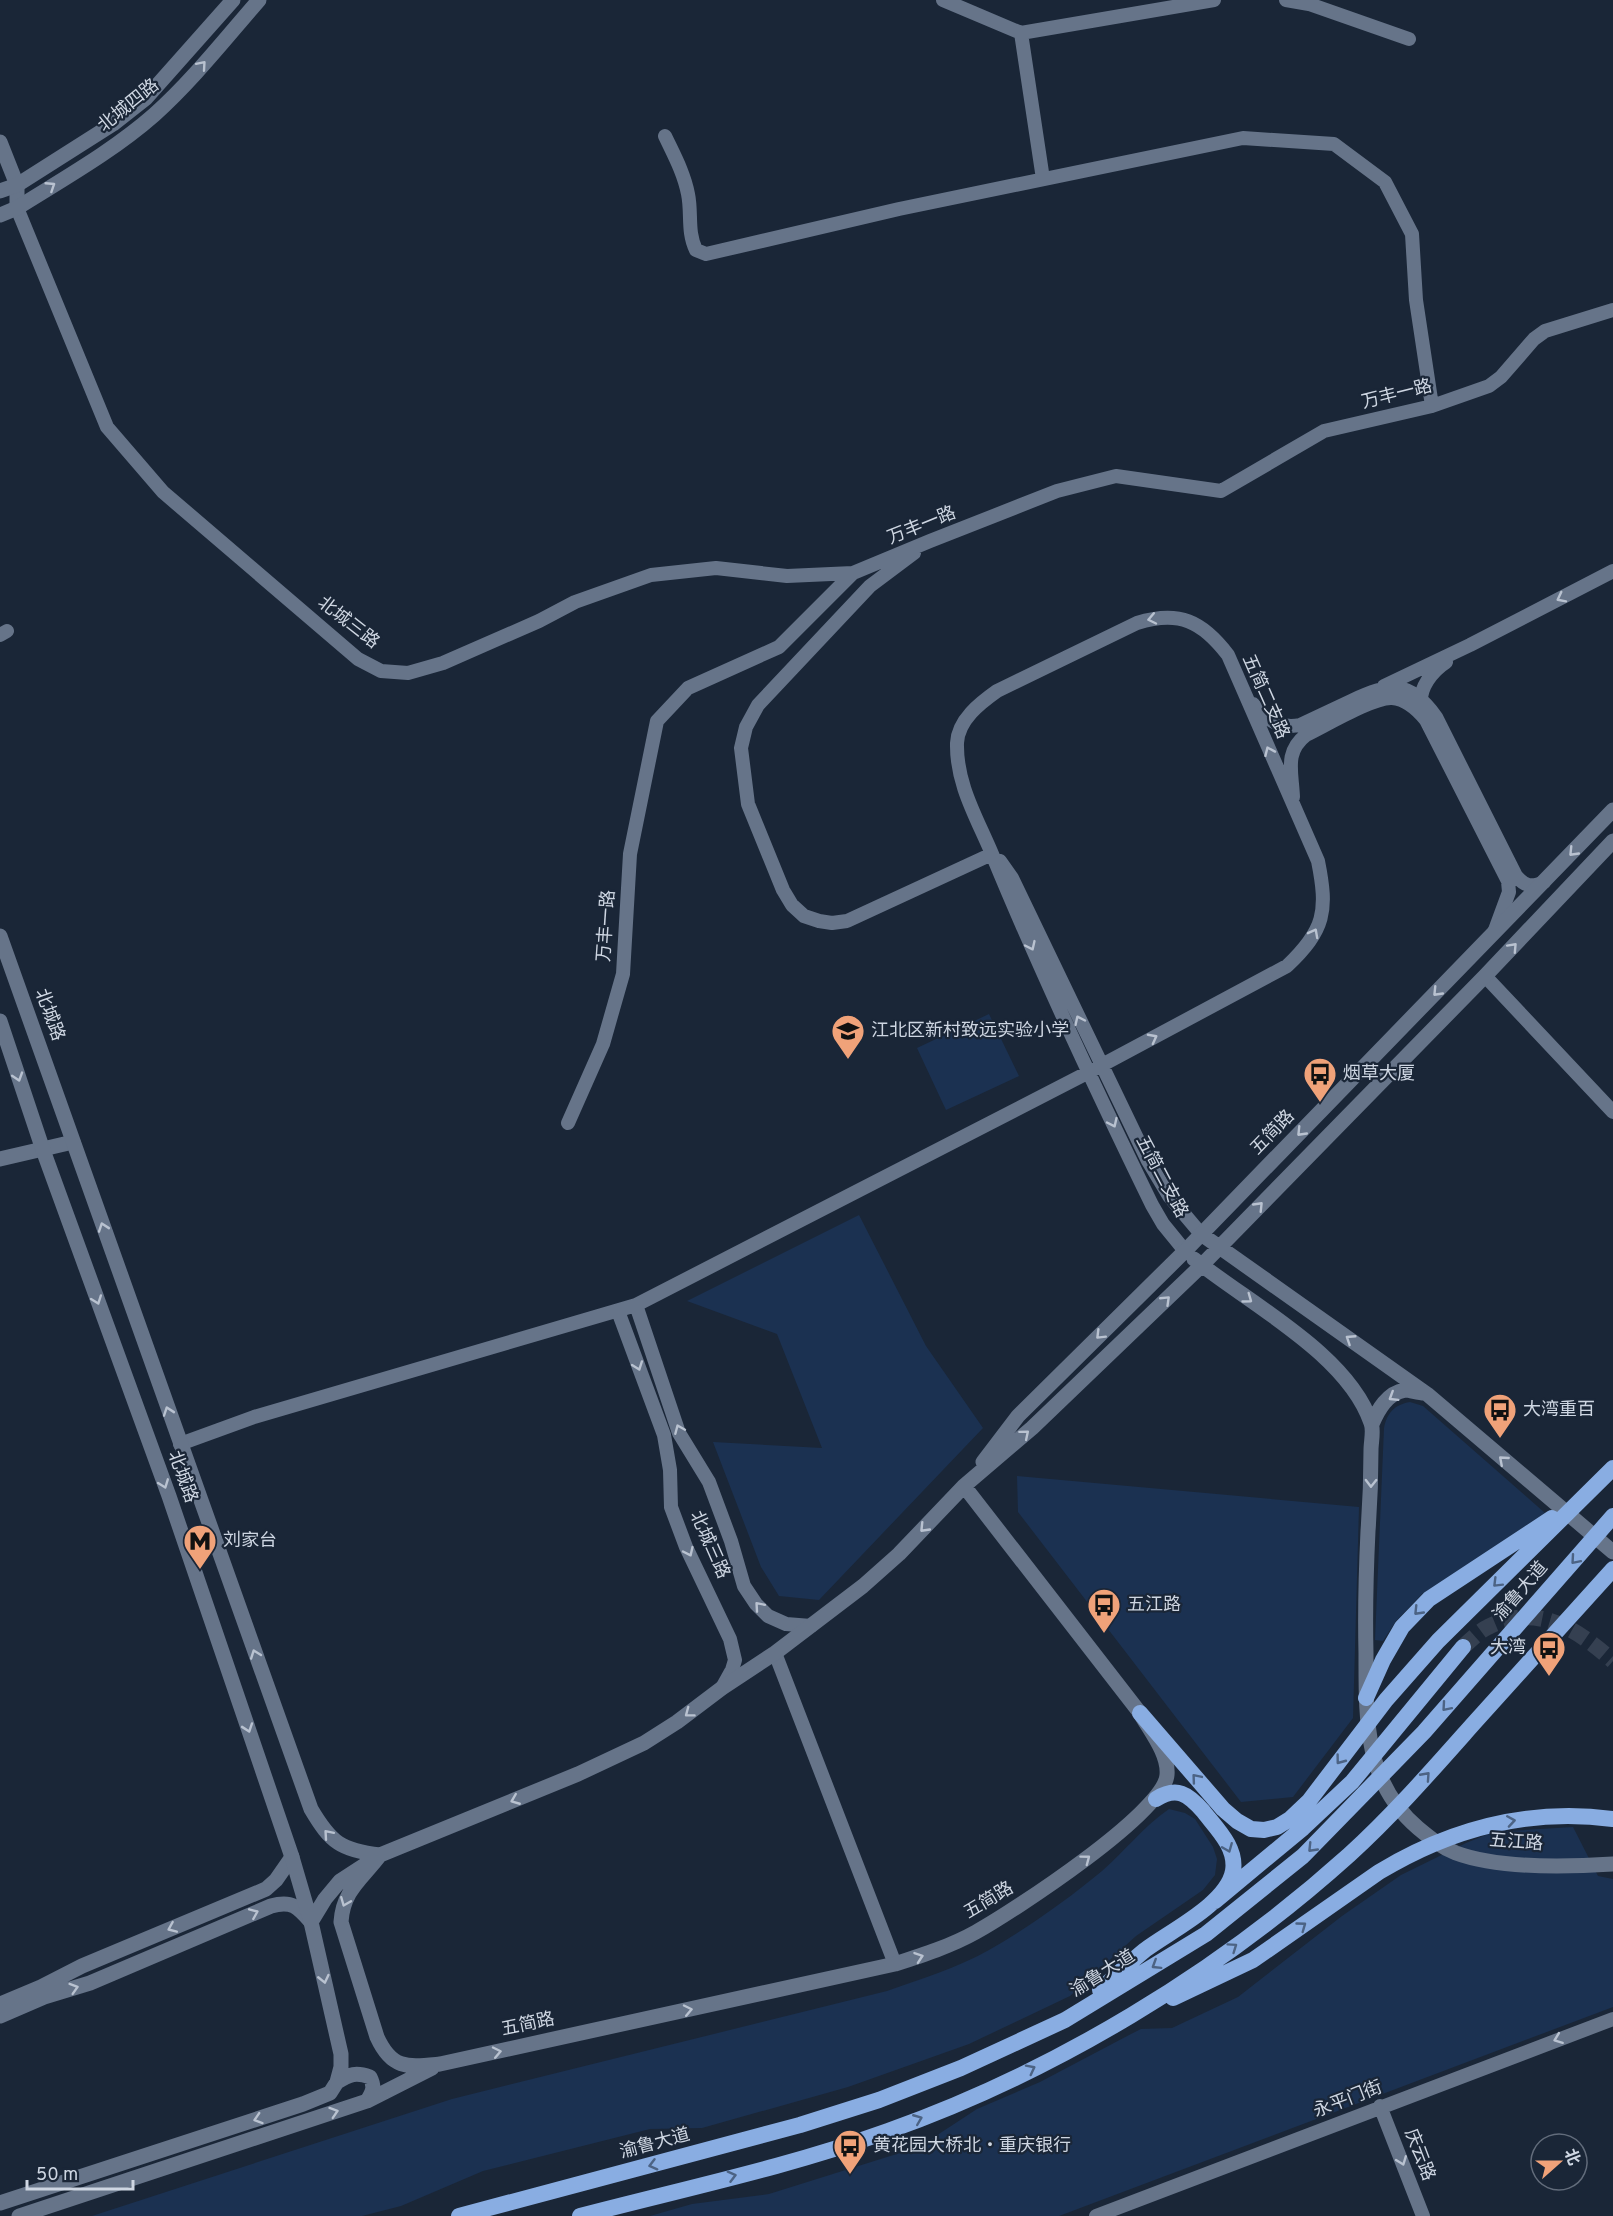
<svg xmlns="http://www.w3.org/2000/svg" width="1613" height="2216" viewBox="0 0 1613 2216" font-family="Overpass,'Noto Sans SC',sans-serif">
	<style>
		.green { fill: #1b3151 }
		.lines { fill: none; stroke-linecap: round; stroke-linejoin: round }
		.trunk-tunnel { stroke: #354051; stroke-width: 16; stroke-dasharray: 16 8; stroke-linecap: butt }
		.minor { stroke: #667489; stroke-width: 14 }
		.tertiary { stroke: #667489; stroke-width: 15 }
		.secondary { stroke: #667489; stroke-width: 15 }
		.trunk { stroke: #89ade2; stroke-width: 16 }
		.oneway { stroke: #b9c2d0 }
		.oneway2 { stroke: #4c6384 }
		.labels { text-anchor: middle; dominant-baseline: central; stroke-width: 4.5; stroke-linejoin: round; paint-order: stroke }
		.street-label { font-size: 18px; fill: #ced6e2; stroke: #1a2637 }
		.poi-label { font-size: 18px; fill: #ced6e2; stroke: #1a2637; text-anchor: start }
	</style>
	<rect width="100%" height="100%" fill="#1a2637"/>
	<!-- green -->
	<path class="green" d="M 989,1014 L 1019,1076 L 946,1110 L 917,1048 Z
		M 859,1215 L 926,1346 L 983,1428 L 819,1600 L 779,1596 L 761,1567 L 713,1442 L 822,1448 L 777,1334 L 687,1301 Z
		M 1410,1402 L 1423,1406 L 1545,1513 L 1422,1594 L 1396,1621 L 1383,1641 L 1375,1640 L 1384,1428 C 1387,1413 1394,1405 1410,1402 Z
		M 1017,1476 L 1359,1507 L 1353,1718 L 1293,1797 L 1241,1802 L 1018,1512 Z
		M 1169,1809 L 1185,1813 L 1195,1819 L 1213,1847 L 1217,1859 L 1215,1875 L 1203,1890 L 1136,1936 L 1070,1996 L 969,2044 L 848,2087 L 702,2128 L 650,2129 L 483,2171 L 401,2206 L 362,2216 L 92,2216 L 452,2099 L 887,1991 C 921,1979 957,1968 989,1950 C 1029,1927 1067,1900 1102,1871 C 1125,1851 1144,1826 1169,1809 Z
		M 1573,1827 L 1598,1876 L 1613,1879 L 1613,2007 L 1059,2216 L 650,2216 L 692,2204 L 769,2194 L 919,2147 L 977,2109 L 1040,2082 L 1131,2034 L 1141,2029 L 1172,2028 L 1238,1997 L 1342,1916 L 1401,1875 L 1466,1843 L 1493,1832 Z"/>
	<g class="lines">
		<!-- trunk-tunnel -->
		<path class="trunk-tunnel" d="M 1463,1647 C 1471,1640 1479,1631 1488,1627 C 1537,1602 1577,1629 1613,1661"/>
		<!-- minor -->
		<path class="minor" d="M 943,0 L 1021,33 L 1214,0
			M 1286,0 L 1309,4 L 1409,39
			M 1021,33 L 1043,179
			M 665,136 C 674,155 684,173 688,194 C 692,213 687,232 696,250 L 706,254 L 899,209 L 1243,138 L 1334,144 L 1385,182 L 1412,234 L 1416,300 L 1432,406
			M 17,208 L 107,427 L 163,492 L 358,659 L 381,671 L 408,673 L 443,663 L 539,621 L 575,602 L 651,575 L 716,568 L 787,576 L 853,573
			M 914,553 L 870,586 L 758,705 L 746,727 L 741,748 L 748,804 L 783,890 L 792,905 L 804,916 L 819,921 L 832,923 L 847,921 L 992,854
			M 0,635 L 7,631
			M 1384,686 L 1470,645 L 1613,571
			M 1253,704 C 1266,720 1280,729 1300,725 C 1317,717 1334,709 1351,701 C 1390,683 1409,679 1436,717 L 1516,876 C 1525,886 1531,888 1544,882
			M 1421,705 C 1419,688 1432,671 1446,662
			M 1293,797 C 1292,772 1284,752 1306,735 C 1325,726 1373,697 1392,698 C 1406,699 1417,709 1426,720 L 1508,881 L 1509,892 L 1495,930
			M 1000,861 L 1012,878 L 1148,1161 L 1169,1196 L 1201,1234
			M 1485,976 L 1613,1112
			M 568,1123 L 603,1044 L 623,974 L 630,854 L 657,721 L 688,688 L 779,647 L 853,573 L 930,541 L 1057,491 L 1116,476 L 1221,491 L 1324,431 L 1432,406 L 1489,386 L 1501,377 L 1534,339 L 1545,331 L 1613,310
			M 636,1305 L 679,1433 L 709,1482 L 731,1541 L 744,1586 L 756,1604 L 768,1616 L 786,1624 L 811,1626
			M 618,1311 L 664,1435 L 670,1470 L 671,1507 L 686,1547 L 730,1639 L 735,1660 L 732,1670 L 722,1688
			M 180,1444 L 254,1417 L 636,1305 L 1089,1072 L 1287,966 C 1325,930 1328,911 1318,861 L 1228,655 C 1202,621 1179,610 1137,623 L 997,691 C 980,703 958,720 957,743 C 956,784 977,818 992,854 C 1041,973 1096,1090 1152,1205 L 1163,1224 L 1185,1251
			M 775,1653 L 895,1964
			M 1380,2106 L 1423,2216
			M 1096,2216 L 1613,2019"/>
		<!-- tertiary -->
		<path class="tertiary" d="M 0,142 L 17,185 L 17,208
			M 0,1159 L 73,1142
			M 0,2004 L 41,1987 L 82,1966 L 266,1889 L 276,1880 L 292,1857
			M 0,2016 L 44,1997 L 90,1983 L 271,1906 C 292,1900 298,1907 311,1922"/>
		<!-- secondary -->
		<path class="secondary" d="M 0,191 L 17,185 L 113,124 L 146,98 L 233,0
			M 0,215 L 17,208 C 63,179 113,151 154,115 C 192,81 225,39 259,0
			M 0,936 L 311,1809 C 331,1843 341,1850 380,1855 C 362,1879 343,1890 341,1922 L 377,2037 C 392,2070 408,2067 440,2064 L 895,1964 C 923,1955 951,1946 976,1932 C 1012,1912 1164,1813 1167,1775 C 1169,1754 1150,1731 1140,1713 L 964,1486
			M 0,1021 L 43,1150 L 169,1496 L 292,1857 L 311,1922 L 341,2054 L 341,2067 L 337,2082 L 330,2093 L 303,2104 L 0,2203
			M 1201,1234 L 1427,1394 L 1613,1552
			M 1194,1259 C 1248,1303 1348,1354 1371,1423 C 1374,1430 1371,1442 1371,1450 C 1371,1477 1370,1504 1368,1531 C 1366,1572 1365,1612 1366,1653 C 1366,1719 1364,1782 1418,1828 C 1430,1838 1441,1847 1456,1853 C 1499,1869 1567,1867 1613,1864
			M 1372,1424 C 1378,1410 1387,1393 1405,1390 C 1410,1390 1418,1393 1424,1393
			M 983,1462 L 1018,1416 L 1185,1251 L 1613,810
			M 311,1922 L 325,1899 L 340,1881 L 380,1855 L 578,1774 L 644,1743 L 677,1722 L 722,1688 L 775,1653 L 863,1586 L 899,1554 L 964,1486 L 1032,1428 L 1202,1265 L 1485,976 L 1613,841
			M 337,2082 C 350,2074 356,2072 370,2077 C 375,2087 373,2092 367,2101
			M 19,2216 L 367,2101 L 432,2068"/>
		<!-- trunk -->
		<path class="trunk" d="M 1366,1698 L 1383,1660 L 1402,1627 L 1429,1599 L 1552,1518
			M 1140,1713 L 1223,1809 L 1237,1821 L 1251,1829 L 1264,1830 L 1277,1827 L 1290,1819 L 1309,1801 L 1386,1700 L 1438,1641 L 1613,1468
			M 1215,1901 L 1303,1828 L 1352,1782 L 1463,1647
			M 1100,1990 C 1115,1977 1130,1962 1145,1950 C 1170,1931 1227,1904 1233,1871 C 1237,1847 1216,1828 1203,1811 C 1188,1794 1177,1786 1156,1799
			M 1173,1998 L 1253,1960 L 1379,1872 C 1452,1828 1528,1808 1613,1819
			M 459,2216 L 800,2125 L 879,2100 L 961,2068 L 1065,2020 L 1206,1934 L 1303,1856 L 1424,1732 L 1613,1516
			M 580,2216 C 683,2189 788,2167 888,2131 C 1054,2072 1218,1973 1349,1855 C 1394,1814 1434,1768 1474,1723 C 1520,1672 1567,1620 1613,1569"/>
	</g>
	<!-- one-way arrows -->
	<defs><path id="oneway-chevron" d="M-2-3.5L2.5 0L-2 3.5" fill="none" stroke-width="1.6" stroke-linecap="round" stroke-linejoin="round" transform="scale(1.5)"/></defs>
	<g class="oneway">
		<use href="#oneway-chevron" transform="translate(202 65) rotate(-49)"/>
		<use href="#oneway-chevron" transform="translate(51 186) rotate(-33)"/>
		<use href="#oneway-chevron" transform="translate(1561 598) rotate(153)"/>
		<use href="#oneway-chevron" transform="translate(1152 619) rotate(168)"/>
		<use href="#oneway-chevron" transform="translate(1269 751) rotate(-114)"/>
		<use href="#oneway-chevron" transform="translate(1573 852) rotate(134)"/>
		<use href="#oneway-chevron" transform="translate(1314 933) rotate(-62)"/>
		<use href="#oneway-chevron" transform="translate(1031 946) rotate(65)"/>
		<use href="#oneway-chevron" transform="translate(1513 947) rotate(-47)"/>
		<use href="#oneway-chevron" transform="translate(1437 992) rotate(134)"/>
		<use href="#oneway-chevron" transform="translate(1079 1020) rotate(-115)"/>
		<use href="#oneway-chevron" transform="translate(1153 1038) rotate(-28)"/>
		<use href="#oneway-chevron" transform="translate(18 1077) rotate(72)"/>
		<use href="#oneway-chevron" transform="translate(1113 1123) rotate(65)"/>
		<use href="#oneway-chevron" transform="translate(1301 1132) rotate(134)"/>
		<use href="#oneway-chevron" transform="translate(1259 1206) rotate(-46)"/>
		<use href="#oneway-chevron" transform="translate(103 1227) rotate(-109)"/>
		<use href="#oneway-chevron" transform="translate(1248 1299) rotate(36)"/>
		<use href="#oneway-chevron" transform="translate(97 1300) rotate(70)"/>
		<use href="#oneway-chevron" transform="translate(1166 1300) rotate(-44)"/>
		<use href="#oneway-chevron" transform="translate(1100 1335) rotate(135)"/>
		<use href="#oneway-chevron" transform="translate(1350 1339) rotate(-147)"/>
		<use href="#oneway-chevron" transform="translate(638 1366) rotate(70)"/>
		<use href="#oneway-chevron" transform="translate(1393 1397) rotate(148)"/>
		<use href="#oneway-chevron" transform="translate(168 1411) rotate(-109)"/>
		<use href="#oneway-chevron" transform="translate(679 1429) rotate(-113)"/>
		<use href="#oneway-chevron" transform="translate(1025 1434) rotate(-40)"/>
		<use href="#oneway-chevron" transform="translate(1503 1460) rotate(-139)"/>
		<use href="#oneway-chevron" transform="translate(1371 1483) rotate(91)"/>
		<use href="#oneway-chevron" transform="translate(164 1484) rotate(69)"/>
		<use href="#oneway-chevron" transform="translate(924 1528) rotate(134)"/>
		<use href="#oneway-chevron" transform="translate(689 1552) rotate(65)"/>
		<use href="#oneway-chevron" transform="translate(759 1606) rotate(-131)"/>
		<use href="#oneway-chevron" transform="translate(255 1654) rotate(-110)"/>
		<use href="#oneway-chevron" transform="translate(689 1713) rotate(143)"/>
		<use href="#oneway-chevron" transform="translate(248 1728) rotate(71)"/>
		<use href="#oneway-chevron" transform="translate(515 1800) rotate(158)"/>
		<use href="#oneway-chevron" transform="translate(328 1834) rotate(-131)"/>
		<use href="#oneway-chevron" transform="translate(1086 1859) rotate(-37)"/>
		<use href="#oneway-chevron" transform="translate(345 1902) rotate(112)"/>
		<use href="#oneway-chevron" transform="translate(254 1913) rotate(-23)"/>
		<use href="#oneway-chevron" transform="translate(172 1928) rotate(157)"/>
		<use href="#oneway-chevron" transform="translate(919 1957) rotate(-19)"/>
		<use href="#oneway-chevron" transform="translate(324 1979) rotate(77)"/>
		<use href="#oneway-chevron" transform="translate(74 1988) rotate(-17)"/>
		<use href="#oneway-chevron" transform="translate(688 2010) rotate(-12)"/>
		<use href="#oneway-chevron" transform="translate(1558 2039) rotate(159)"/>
		<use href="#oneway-chevron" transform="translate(497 2052) rotate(-12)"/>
		<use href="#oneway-chevron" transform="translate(334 2112) rotate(-18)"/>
		<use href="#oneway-chevron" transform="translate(258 2119) rotate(162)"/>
		<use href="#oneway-chevron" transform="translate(1402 2161) rotate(69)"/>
	</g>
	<g class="oneway2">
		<use href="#oneway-chevron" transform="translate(1575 1560) rotate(131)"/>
		<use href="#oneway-chevron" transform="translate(1497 1583) rotate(135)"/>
		<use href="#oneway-chevron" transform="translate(1418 1611) rotate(134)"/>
		<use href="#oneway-chevron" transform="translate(1446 1707) rotate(131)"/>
		<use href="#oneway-chevron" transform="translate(1340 1760) rotate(127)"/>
		<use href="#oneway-chevron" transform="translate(1426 1776) rotate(-48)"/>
		<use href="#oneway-chevron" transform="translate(1196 1778) rotate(-130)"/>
		<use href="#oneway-chevron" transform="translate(1511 1821) rotate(-9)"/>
		<use href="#oneway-chevron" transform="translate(1228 1848) rotate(68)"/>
		<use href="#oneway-chevron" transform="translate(1312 1848) rotate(134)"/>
		<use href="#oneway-chevron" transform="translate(1302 1926) rotate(-36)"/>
		<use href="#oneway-chevron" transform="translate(1233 1947) rotate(-35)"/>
		<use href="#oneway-chevron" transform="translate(1156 1965) rotate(148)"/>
		<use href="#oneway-chevron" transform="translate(1031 2069) rotate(-27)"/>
		<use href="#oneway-chevron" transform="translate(918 2119) rotate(-22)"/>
		<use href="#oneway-chevron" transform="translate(653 2165) rotate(165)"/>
		<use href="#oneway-chevron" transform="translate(732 2176) rotate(-15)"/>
	</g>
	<!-- icons -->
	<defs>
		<symbol id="school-pin" viewBox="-11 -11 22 30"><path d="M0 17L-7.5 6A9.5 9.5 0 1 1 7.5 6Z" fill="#f0a279" stroke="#1a2637"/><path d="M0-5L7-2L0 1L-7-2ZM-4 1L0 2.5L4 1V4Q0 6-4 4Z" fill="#111"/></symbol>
		<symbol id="bus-pin" viewBox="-11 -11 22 30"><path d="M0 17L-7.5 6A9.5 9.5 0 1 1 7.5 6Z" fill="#f0a279" stroke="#1a2637"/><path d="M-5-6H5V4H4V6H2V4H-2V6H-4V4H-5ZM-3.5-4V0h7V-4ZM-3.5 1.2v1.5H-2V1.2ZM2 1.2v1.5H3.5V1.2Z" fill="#111"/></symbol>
		<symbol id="metro-pin" viewBox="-11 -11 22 30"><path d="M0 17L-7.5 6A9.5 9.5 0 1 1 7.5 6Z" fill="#f0a279" stroke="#1a2637"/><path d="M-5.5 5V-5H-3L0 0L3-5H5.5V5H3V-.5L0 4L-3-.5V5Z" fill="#111"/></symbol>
	</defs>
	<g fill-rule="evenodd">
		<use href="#school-pin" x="829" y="1012" width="38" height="52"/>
		<use href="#bus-pin" x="1301" y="1055" width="38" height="52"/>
		<use href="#bus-pin" x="1481" y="1391" width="38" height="52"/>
		<use href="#metro-pin" x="181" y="1522" width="38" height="52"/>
		<use href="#bus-pin" x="1085" y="1586" width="38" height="52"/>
		<use href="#bus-pin" x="1530" y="1629" width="38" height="52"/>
		<use href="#bus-pin" x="831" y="2127" width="38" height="52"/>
	</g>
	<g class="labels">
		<!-- street labels -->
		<g class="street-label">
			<text transform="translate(129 106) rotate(-39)">北城四路</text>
			<text transform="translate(1397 395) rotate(-14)">万丰一路</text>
			<text transform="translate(922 526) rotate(-22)">万丰一路</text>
			<text transform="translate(348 623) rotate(38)">北城三路</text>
			<text transform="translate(1265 697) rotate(66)">五简二支路</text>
			<text transform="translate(607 926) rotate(-86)">万丰一路</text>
			<text transform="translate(49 1015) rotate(70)">北城路</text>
			<text transform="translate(1273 1133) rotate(-46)">五简路</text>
			<text transform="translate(1161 1177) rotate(62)">五简二支路</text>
			<text transform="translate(182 1477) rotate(70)">北城路</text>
			<text transform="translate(709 1545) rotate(66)">北城三路</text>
			<text transform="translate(1521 1592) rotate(-49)">渝鲁大道</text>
			<text transform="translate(1516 1843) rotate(4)">五江路</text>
			<text transform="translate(989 1901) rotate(-31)">五简路</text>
			<text transform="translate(1103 1974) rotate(-32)">渝鲁大道</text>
			<text transform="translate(528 2025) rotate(-12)">五简路</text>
			<text transform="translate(1348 2100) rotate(-21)">永平门街</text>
			<text transform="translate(655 2144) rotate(-15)">渝鲁大道</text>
			<text transform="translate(1419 2155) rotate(69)">庆云路</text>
		</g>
		<!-- poi labels -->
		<g class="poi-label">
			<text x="871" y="1031">江北区新村致远实验小学</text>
			<text x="1343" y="1074">烟草大厦</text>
			<text x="1523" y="1410">大湾重百</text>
			<text x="223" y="1541">刘家台</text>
			<text x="1127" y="1605">五江路</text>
			<text x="1526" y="1648" text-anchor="end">大湾</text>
			<text x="873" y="2146">黄花园大桥北‧重庆银行</text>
		</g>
	</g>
	<!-- north arrow -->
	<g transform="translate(1559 2162) rotate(69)"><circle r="28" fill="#1a2637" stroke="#626c7b" stroke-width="1.5"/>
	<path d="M0-4.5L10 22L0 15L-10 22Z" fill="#f0a279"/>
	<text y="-9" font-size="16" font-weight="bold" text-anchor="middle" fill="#ced6e2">北</text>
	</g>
	<!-- scale -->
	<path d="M27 2180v9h106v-9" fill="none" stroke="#ced6e2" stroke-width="3"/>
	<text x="36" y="2180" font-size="18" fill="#ced6e2" stroke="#1a2637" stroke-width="4.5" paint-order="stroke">50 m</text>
</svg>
